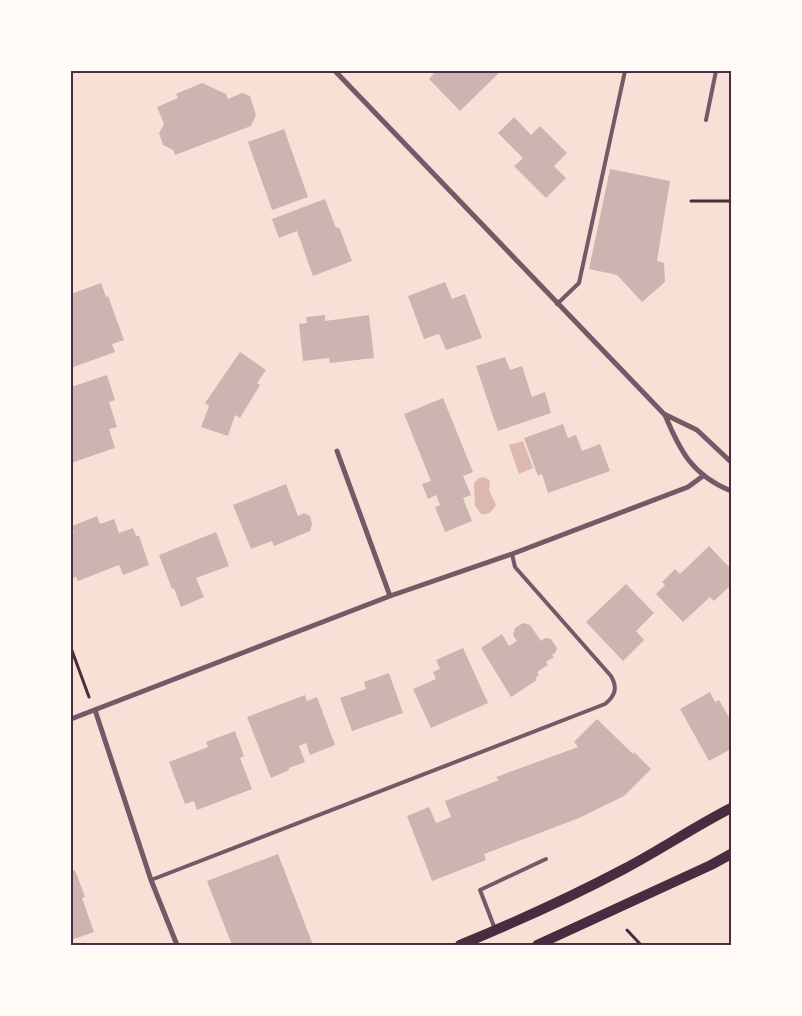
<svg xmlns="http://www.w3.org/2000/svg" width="802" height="1016" viewBox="0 0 802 1016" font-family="'DM Sans',sans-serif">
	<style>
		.water { fill: #dcb8b0 }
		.building { fill: #ccb4b1 }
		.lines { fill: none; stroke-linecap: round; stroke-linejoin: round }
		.path { stroke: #4a2c40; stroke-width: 3 }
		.service { stroke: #755966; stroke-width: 4 }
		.minor { stroke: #755966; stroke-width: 5 }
		.secondary { stroke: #4a2c40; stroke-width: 10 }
		.neatline { fill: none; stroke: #4a2c40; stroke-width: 2 }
	</style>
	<rect width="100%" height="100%" fill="#f7e1d7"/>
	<!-- water -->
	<path class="water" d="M 523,441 L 533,468 L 519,474 L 509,445 Z
		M 484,477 L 490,481 L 489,490 L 496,505 C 492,512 488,515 481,514 L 475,506 L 474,483 L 479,478 Z"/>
	<!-- building -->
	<path class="building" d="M 436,71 L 501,71 L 460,111 L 429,79 Z
		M 202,83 L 226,94 L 228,99 L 242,93 L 250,96 L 256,115 L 251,126 L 175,155 L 173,150 L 163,145 L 159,133 L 164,124 L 157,107 L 178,98 L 176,94 Z
		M 514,117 L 531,135 L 540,126 L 567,153 L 554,166 L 566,178 L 546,198 L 514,166 L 523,158 L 498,133 Z
		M 284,129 L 308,197 L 272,210 L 248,142 Z
		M 610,169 L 670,181 L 657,261 L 664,263 L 665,282 L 642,302 L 617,275 L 589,269 Z
		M 325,199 L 336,228 L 339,227 L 352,261 L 313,276 L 297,231 L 279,238 L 272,219 Z
		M 445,282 L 452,299 L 465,294 L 482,338 L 446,350 L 439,334 L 424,339 L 408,296 Z
		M 101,283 L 106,297 L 108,296 L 124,340 L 112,344 L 115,352 L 71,368 L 71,294 Z
		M 325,315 L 325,321 L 369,315 L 374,358 L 330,363 L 329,358 L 303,361 L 299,324 L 307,323 L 306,317 Z
		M 240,352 L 266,370 L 257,383 L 260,385 L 240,418 L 235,415 L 228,436 L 201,427 L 209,406 L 205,403 Z
		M 505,357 L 510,370 L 522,366 L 532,397 L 545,392 L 551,413 L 498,431 L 476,366 Z
		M 107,375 L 115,400 L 109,402 L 117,427 L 109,429 L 115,448 L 71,463 L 71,387 Z
		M 443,398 L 473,472 L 463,476 L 471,495 L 463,498 L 472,521 L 445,532 L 435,507 L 440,505 L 436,495 L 428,499 L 422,484 L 431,481 L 404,414 Z
		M 563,424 L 568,438 L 576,435 L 582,451 L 600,444 L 610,471 L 548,493 L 542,474 L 538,476 L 524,438 Z
		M 286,484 L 298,516 L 304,513 L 310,516 L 312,524 L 310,531 L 274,546 L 272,541 L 251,549 L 233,505 Z
		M 97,516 L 100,524 L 114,519 L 119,533 L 133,528 L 136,536 L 139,536 L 149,565 L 123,575 L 119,565 L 78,581 L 76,577 L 71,578 L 71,534 L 74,533 L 72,526 Z
		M 216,532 L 229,566 L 196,578 L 204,597 L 181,607 L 174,588 L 172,589 L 159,555 Z
		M 709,546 L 731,569 L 731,585 L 714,601 L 710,597 L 683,622 L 656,594 L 665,585 L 662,582 L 675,569 L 680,574 Z
		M 626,584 L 654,613 L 636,631 L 644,640 L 623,661 L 586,622 Z
		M 523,623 L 530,625 L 541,641 L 545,638 L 551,639 L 557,648 L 556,652 L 552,655 L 554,657 L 546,662 L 548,665 L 537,672 L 539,675 L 535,678 L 537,680 L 511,697 L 481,648 L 502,634 L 509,646 L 517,641 L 513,635 L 515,628 Z
		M 463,648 L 488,703 L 431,728 L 413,689 L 436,679 L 433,672 L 440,669 L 436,660 Z
		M 389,673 L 403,713 L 352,731 L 340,698 L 366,689 L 364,682 Z
		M 710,692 L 715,702 L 719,700 L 731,721 L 731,749 L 709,761 L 680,709 Z
		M 305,695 L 307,701 L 317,697 L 335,745 L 310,755 L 306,743 L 299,746 L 305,762 L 289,768 L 289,770 L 271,778 L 247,717 Z
		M 597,719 L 633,754 L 634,752 L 651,769 L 624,796 L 579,818 L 484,854 L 486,860 L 432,881 L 407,816 L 429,807 L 436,823 L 451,817 L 445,801 L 499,780 L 496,777 L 578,747 L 574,742 Z
		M 235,731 L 244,756 L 240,758 L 252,789 L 197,810 L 194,801 L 185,804 L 169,762 L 208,747 L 206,742 Z
		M 278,854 L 313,945 L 232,945 L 207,881 Z
		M 75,870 L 85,897 L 82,898 L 94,932 L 71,940 L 71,871 Z"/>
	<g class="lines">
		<!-- path -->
		<path class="path" d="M 691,201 L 731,201
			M 71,648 L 89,697
			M 627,930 L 641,945"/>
		<!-- service -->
		<path class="service" d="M 706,120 L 716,71
			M 557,304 L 579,283 L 625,71
			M 151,880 L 605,704 C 615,696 618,688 611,676 L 515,567 L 512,554
			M 495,929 L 480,890 L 546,859"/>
		<!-- minor -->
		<path class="minor" d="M 335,71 L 664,414 L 697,430 L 731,462
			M 665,415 C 680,451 692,475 731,491
			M 337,451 L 390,596
			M 95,710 L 151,880 L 177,945
			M 71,719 L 390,596 L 512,554 L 688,487 L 703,476"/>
		<!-- secondary -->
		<path class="secondary" d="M 460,945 C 516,922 571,897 624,869 C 660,850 694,827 731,808
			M 537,945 L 711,865 L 731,854"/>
	</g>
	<!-- border -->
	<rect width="802" height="1016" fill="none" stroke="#fffaf5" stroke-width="145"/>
	<rect x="72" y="72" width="658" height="872" class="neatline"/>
</svg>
